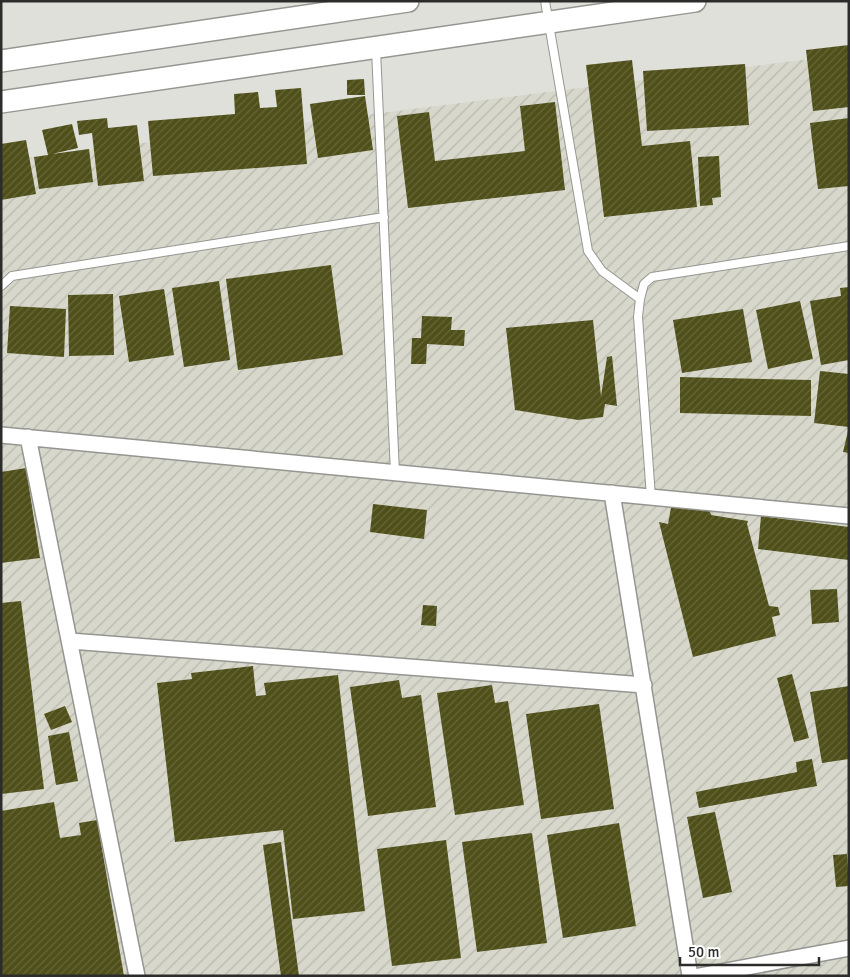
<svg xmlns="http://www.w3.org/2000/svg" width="850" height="977" viewBox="0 0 850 977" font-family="Signika,sans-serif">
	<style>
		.industrial { fill: url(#industrial-furrows) }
		.building { fill: url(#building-hatch) }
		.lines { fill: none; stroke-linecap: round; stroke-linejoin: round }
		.lane-casing { stroke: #959691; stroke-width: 10 }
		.street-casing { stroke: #959691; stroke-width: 18 }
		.secondary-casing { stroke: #959691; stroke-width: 24 }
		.lane { stroke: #fff; stroke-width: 8 }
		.street { stroke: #fff; stroke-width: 15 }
		.secondary { stroke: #fff; stroke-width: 21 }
	</style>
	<defs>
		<pattern id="industrial-furrows" width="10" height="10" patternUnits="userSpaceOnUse" patternTransform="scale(1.25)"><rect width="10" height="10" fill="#d7d8cb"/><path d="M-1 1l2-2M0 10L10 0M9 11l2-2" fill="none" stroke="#b9baae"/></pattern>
		<pattern id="building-hatch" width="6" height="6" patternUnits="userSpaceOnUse" patternTransform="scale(1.25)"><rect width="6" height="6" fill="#4f4f1a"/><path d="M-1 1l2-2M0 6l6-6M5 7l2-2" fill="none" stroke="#66663b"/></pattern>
	</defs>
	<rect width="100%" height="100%" fill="#e0e0db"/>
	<!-- industrial -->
	<path class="industrial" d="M 849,54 L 849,976 L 1,976 L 1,161 Z"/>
	<!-- building -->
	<path class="building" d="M 849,45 L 849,107 L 813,111 L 806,50 Z
		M 632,60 L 642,146 L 690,141 L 697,207 L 604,217 L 586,65 Z
		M 745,64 L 749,125 L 647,131 L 643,71 Z
		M 364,79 L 365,95 L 347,95 L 347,80 Z
		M 301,88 L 307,164 L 153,176 L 148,121 L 235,114 L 234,94 L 258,92 L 260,108 L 277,107 L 275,90 Z
		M 365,96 L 373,150 L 318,158 L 310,104 Z
		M 555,102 L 565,190 L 408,208 L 397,116 L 429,112 L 435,161 L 525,151 L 520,106 Z
		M 107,118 L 108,128 L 137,125 L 144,181 L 98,186 L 92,133 L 79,135 L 77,121 Z
		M 849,118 L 849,186 L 818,189 L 810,123 Z
		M 72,124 L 78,148 L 52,154 L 89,149 L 93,182 L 39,189 L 34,157 L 48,155 L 42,130 Z
		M 26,140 L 36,194 L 1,200 L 1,144 Z
		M 719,156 L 721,197 L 712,198 L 713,205 L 700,206 L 698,157 Z
		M 331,265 L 343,355 L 238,370 L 226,279 Z
		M 219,281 L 230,360 L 184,367 L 172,288 Z
		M 849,287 L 849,360 L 821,365 L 810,301 L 841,296 L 840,288 Z
		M 164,289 L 174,355 L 129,362 L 119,296 Z
		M 113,294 L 114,355 L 69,356 L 68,295 Z
		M 800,301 L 813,359 L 768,369 L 756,310 Z
		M 10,306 L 66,309 L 64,357 L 7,353 Z
		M 743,309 L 752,362 L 682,373 L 673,320 Z
		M 422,316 L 452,317 L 451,330 L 465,330 L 464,346 L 427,344 L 426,364 L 411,364 L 412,338 L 421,338 Z
		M 593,320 L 601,396 L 607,357 L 612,356 L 617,406 L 605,404 L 603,417 L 578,420 L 515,410 L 506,328 Z
		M 820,371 L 849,374 L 849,427 L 814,423 Z
		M 680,377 L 811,380 L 811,416 L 680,413 Z
		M 848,431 L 849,431 L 849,453 L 843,452 Z
		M 26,468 L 40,558 L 1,563 L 1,472 Z
		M 672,502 L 709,508 L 711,515 L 748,521 L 747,524 L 769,606 L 778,607 L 780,615 L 772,617 L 776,636 L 693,657 L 659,522 L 668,524 Z
		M 373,504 L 427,510 L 424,539 L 370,532 Z
		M 761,516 L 849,527 L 849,560 L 758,549 Z
		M 837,589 L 839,622 L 812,624 L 810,590 Z
		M 21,601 L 44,789 L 1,794 L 1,603 Z
		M 423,605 L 437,606 L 436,626 L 421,625 Z
		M 253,666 L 256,696 L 266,695 L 264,683 L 338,675 L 365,911 L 293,919 L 283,830 L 175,842 L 157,683 L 192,679 L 191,673 Z
		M 792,674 L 809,738 L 794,742 L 777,678 Z
		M 399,680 L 402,698 L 421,695 L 436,807 L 368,816 L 350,687 Z
		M 492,685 L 495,703 L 508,701 L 524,805 L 455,815 L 437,693 Z
		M 849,686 L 849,759 L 822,763 L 810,692 Z
		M 599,704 L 614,809 L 541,819 L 526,714 Z
		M 65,706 L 72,722 L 51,730 L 44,714 Z
		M 69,732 L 78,781 L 56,785 L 48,736 Z
		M 812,759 L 817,786 L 699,808 L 696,792 L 797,772 L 796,762 Z
		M 54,802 L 60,838 L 81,835 L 79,823 L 97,820 L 124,976 L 1,976 L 1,811 Z
		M 715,812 L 732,892 L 703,898 L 687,817 Z
		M 619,823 L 636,926 L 563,938 L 547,835 Z
		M 532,833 L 547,943 L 477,952 L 462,842 Z
		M 446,840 L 461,958 L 392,966 L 377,849 Z
		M 281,842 L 299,976 L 281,976 L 263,845 Z
		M 847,854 L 849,886 L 836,887 L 833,855 Z"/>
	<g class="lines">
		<defs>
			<path id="lane" d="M 545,1 L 588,251 L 602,271 L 640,299
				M 376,50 L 395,473
				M 1,286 L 12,276 L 384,217
				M 651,497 L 638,317 L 640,299 L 644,284 L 652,277 L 849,246"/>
			<path id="street" d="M 1,435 L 849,516
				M 28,437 L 137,976
				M 612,493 L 690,976
				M 70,641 L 644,685
				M 699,976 L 849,948"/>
			<path id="secondary" d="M 1,61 L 408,1
				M 1,102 L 695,1"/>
		</defs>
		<!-- lane casing -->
		<use href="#lane" class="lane-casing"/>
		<!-- street casing -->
		<use href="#street" class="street-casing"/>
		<!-- secondary casing -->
		<use href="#secondary" class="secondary-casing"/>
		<!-- lane -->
		<use href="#lane" class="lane"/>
		<!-- street -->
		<use href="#street" class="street"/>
		<!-- secondary -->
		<use href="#secondary" class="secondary"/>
	</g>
	<!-- border -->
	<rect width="850" height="977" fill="none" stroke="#2c2c2a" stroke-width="5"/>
	<!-- scale -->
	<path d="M680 957v8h139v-8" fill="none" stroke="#2c2c2a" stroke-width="2.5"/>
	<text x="688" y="957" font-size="15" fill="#2c2c2a" stroke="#ffffff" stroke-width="4" paint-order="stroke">50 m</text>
</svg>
